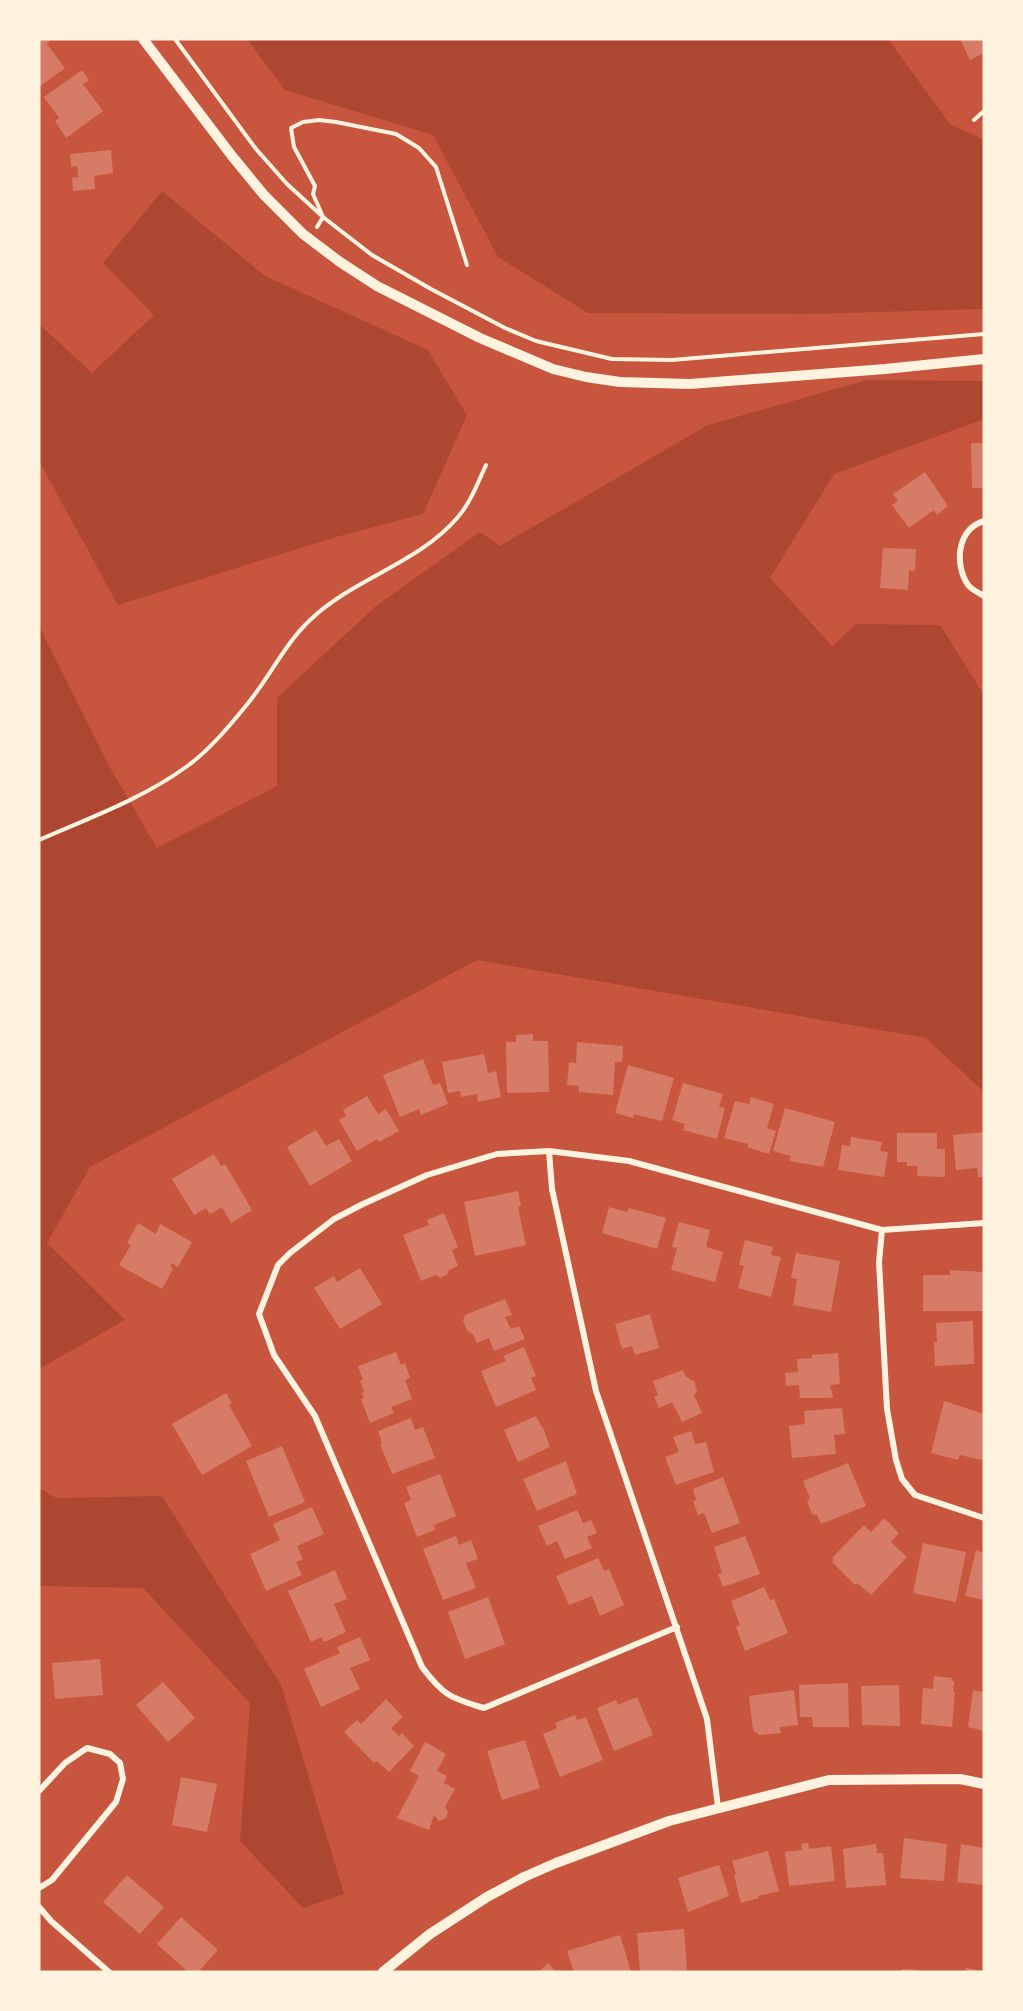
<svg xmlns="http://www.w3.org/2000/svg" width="1023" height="2011" viewBox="0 0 1023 2011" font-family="'Public Sans',sans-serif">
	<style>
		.green { fill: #ae4732 }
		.building { fill: #d67c66 }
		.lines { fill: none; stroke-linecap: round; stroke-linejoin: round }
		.path { stroke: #fff3e0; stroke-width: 4 }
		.minor { stroke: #fff3e0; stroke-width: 6 }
		.tertiary { stroke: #fff3e0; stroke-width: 10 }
	</style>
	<rect width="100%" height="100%" fill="#c8553d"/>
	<!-- green -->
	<path class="green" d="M 247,39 L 888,39 L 950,124 L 984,140 L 984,309 L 809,314 L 588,313 L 498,257 L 433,135 L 285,90 Z
		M 162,191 L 265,276 L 428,350 L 467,415 L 423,514 L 336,537 L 118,605 L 39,461 L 39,324 L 92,373 L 154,315 L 103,263 Z
		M 867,380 L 984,381 L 984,419 L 834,474 L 770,578 L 832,646 L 856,624 L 940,625 L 984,695 L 984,1092 L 926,1038 L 477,960 L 90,1167 L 47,1243 L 125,1320 L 39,1369 L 39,626 L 108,764 L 157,848 L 277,786 L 277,698 L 376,606 L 480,532 L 500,546 L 708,425 Z
		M 39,1488 L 56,1498 L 162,1496 L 281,1685 L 344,1894 L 303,1908 L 240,1841 L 250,1703 L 143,1588 L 39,1586 Z"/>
	<!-- building -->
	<path class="building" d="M 39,39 L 51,39 L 47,44 L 65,68 L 39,87 Z
		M 960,39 L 984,39 L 984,53 L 970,60 Z
		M 82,70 L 89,80 L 83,84 L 103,111 L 66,138 L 55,121 L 59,118 L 44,97 Z
		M 111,150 L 113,173 L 94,176 L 95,189 L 73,191 L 72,178 L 78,177 L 77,166 L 71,167 L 70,154 Z
		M 971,443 L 984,443 L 984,488 L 972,488 Z
		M 925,472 L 948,506 L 937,515 L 934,510 L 909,528 L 892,505 L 898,501 L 893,494 Z
		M 883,548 L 916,549 L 915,571 L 909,570 L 908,590 L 880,588 Z
		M 533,1034 L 533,1041 L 548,1041 L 549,1092 L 507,1093 L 506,1042 L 516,1042 L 516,1035 Z
		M 577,1042 L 623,1046 L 622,1062 L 615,1062 L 613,1095 L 579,1092 L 579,1086 L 567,1085 L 569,1062 L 576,1063 Z
		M 484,1054 L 488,1073 L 496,1071 L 501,1097 L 478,1102 L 477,1094 L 461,1097 L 460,1091 L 448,1093 L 442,1062 Z
		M 423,1059 L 433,1085 L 440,1083 L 448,1104 L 421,1115 L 419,1109 L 400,1117 L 383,1075 Z
		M 628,1065 L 674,1078 L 662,1121 L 634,1114 L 633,1118 L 615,1113 Z
		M 683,1083 L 723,1094 L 719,1107 L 725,1108 L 717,1139 L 683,1130 L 685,1124 L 672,1120 Z
		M 367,1096 L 378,1114 L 386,1109 L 399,1131 L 379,1142 L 377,1139 L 357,1151 L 339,1120 L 346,1116 L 343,1110 Z
		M 751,1097 L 774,1104 L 767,1128 L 776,1131 L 769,1154 L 747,1147 L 748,1144 L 724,1138 L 735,1101 L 749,1104 Z
		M 785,1108 L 835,1122 L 823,1167 L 789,1161 L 791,1156 L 773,1151 Z
		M 316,1130 L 326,1146 L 339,1139 L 352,1161 L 310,1186 L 287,1147 Z
		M 984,1132 L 984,1177 L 978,1177 L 977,1168 L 956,1170 L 953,1135 Z
		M 897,1133 L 937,1133 L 937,1149 L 945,1149 L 945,1177 L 917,1176 L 918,1166 L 907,1166 L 907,1162 L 897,1162 Z
		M 851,1137 L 882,1142 L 880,1151 L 888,1152 L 884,1177 L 838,1170 L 842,1145 L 850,1146 Z
		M 214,1154 L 221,1166 L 225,1164 L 252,1210 L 231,1223 L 222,1207 L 210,1214 L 206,1208 L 194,1215 L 172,1179 Z
		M 518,1191 L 521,1206 L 518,1207 L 526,1245 L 475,1256 L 464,1202 Z
		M 609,1207 L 627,1212 L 629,1208 L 666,1218 L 657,1249 L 602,1233 Z
		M 444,1213 L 458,1247 L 452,1250 L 458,1266 L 449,1270 L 447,1275 L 440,1278 L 436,1275 L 421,1281 L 403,1235 L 429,1225 L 427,1220 Z
		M 679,1222 L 710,1230 L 706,1247 L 723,1252 L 715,1282 L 671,1270 L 677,1248 L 672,1247 Z
		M 138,1223 L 156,1234 L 160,1224 L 192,1242 L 178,1267 L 172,1263 L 170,1267 L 173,1269 L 162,1289 L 119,1265 L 131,1245 L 127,1243 Z
		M 745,1240 L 773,1247 L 771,1255 L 781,1257 L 771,1297 L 738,1288 L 744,1266 L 739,1265 Z
		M 796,1253 L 840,1261 L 831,1312 L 793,1305 L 797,1279 L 791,1278 Z
		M 360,1268 L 382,1304 L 340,1329 L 314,1288 L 334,1276 L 337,1282 Z
		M 950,1270 L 984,1272 L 984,1311 L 923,1311 L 923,1275 L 950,1275 Z
		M 505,1299 L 512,1315 L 505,1317 L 511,1329 L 519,1326 L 525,1339 L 494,1351 L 489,1338 L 477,1343 L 473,1334 L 468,1332 L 463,1321 L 465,1315 Z
		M 650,1314 L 659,1348 L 635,1355 L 632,1346 L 622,1349 L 615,1324 Z
		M 973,1321 L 974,1364 L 935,1366 L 934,1342 L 937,1342 L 936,1323 Z
		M 524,1347 L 536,1376 L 531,1378 L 536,1390 L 496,1407 L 481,1371 L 506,1361 L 503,1356 Z
		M 396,1352 L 401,1365 L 405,1363 L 410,1378 L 405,1380 L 412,1399 L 391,1407 L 394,1413 L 370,1423 L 361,1399 L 364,1398 L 362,1393 L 364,1392 L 360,1381 L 363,1380 L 358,1366 Z
		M 838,1353 L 840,1384 L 830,1385 L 833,1396 L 831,1398 L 800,1398 L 799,1385 L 786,1386 L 785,1373 L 798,1372 L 797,1359 L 812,1358 L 812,1355 Z
		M 683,1370 L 686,1377 L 694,1381 L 697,1391 L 694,1395 L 702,1413 L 682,1422 L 672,1402 L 659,1408 L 654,1397 L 658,1395 L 653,1381 Z
		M 226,1393 L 232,1403 L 229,1405 L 252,1446 L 202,1475 L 172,1424 Z
		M 944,1401 L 984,1414 L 984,1453 L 982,1460 L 960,1455 L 958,1460 L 931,1453 Z
		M 842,1408 L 845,1434 L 834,1435 L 836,1454 L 792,1458 L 789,1426 L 805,1424 L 804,1411 Z
		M 536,1416 L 542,1428 L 543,1427 L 550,1447 L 518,1462 L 504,1430 Z
		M 411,1418 L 415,1430 L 423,1427 L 435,1458 L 392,1474 L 380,1444 L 382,1443 L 378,1431 Z
		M 691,1431 L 695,1444 L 706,1442 L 714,1472 L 676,1485 L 665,1457 L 679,1452 L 673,1437 Z
		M 282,1446 L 305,1502 L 269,1517 L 246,1461 Z
		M 566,1461 L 577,1494 L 537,1511 L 523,1479 Z
		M 848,1463 L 866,1506 L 821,1524 L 817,1515 L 812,1514 L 807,1501 L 810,1498 L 803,1481 Z
		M 440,1474 L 456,1516 L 434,1525 L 435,1530 L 417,1537 L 404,1503 L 411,1500 L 406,1487 Z
		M 723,1477 L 740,1523 L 712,1533 L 704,1513 L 698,1515 L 693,1501 L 696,1500 L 693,1489 Z
		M 312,1507 L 324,1534 L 297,1546 L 303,1559 L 296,1562 L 302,1575 L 266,1591 L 250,1554 L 280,1540 L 273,1524 Z
		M 577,1510 L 583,1523 L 591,1520 L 597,1533 L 587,1537 L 592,1548 L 565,1559 L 557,1541 L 547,1546 L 538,1526 Z
		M 884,1518 L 899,1533 L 891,1542 L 907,1557 L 871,1595 L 857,1583 L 855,1585 L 832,1562 L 834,1560 L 832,1558 L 864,1525 L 871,1532 Z
		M 456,1536 L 459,1545 L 471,1540 L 478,1559 L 466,1563 L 476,1588 L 443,1600 L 423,1549 Z
		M 745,1536 L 760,1574 L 723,1587 L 718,1574 L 722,1573 L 714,1547 Z
		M 923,1543 L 966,1552 L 956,1602 L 913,1593 Z
		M 976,1550 L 984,1553 L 984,1600 L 965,1596 Z
		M 598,1558 L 604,1571 L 609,1569 L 624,1605 L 600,1616 L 592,1596 L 569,1605 L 556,1576 Z
		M 335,1570 L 347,1599 L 334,1604 L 346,1632 L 324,1642 L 321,1637 L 311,1642 L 288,1591 Z
		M 764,1587 L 770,1600 L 774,1599 L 788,1633 L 745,1651 L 736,1627 L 740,1625 L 731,1601 Z
		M 488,1597 L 505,1644 L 465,1659 L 448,1612 Z
		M 360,1637 L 370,1660 L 350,1668 L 360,1689 L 321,1707 L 304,1669 L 340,1653 L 337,1647 Z
		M 100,1659 L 103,1695 L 55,1699 L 52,1663 Z
		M 934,1676 L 952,1678 L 951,1681 L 954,1681 L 953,1692 L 955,1692 L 952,1727 L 921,1724 L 923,1688 L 933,1689 Z
		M 163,1682 L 195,1718 L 168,1742 L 136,1705 Z
		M 848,1683 L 849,1727 L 813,1727 L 812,1717 L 800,1717 L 799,1685 Z
		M 899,1685 L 900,1726 L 862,1725 L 861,1686 Z
		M 794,1690 L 798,1725 L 780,1727 L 781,1733 L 759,1735 L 753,1730 L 749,1696 Z
		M 973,1690 L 984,1692 L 984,1731 L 968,1727 Z
		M 637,1697 L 653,1735 L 614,1751 L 597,1708 L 616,1700 L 618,1705 Z
		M 386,1699 L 403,1717 L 391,1728 L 399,1736 L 402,1733 L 414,1746 L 389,1772 L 377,1761 L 374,1763 L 344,1732 L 357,1720 L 361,1724 Z
		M 575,1715 L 577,1720 L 586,1717 L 603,1760 L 560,1777 L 543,1734 L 557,1728 L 555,1723 Z
		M 525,1740 L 540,1788 L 502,1800 L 487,1751 Z
		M 425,1742 L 446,1754 L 437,1771 L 447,1776 L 444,1783 L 455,1789 L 445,1807 L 448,1812 L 446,1818 L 439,1821 L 434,1815 L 429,1830 L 397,1818 L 419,1776 L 410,1771 Z
		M 181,1777 L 217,1784 L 207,1832 L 172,1825 Z
		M 904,1838 L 947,1844 L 944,1881 L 900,1878 Z
		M 808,1843 L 809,1849 L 831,1846 L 835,1881 L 789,1886 L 785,1852 L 802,1850 L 801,1844 Z
		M 876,1844 L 877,1853 L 883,1853 L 886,1885 L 846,1888 L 843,1849 Z
		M 961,1844 L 984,1848 L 984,1885 L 957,1882 Z
		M 768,1851 L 779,1891 L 758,1896 L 759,1898 L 741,1903 L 734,1875 L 736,1874 L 732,1861 Z
		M 719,1865 L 729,1896 L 688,1912 L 678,1878 Z
		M 127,1875 L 164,1907 L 140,1934 L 103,1902 Z
		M 181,1917 L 218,1950 L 198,1972 L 188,1972 L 157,1944 Z
		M 684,1929 L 687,1970 L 640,1972 L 637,1933 Z
		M 620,1935 L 631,1971 L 574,1972 L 567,1951 Z
		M 548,1963 L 556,1972 L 539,1972 Z
		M 966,1968 L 982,1971 L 982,1972 L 966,1972 Z
		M 902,1969 L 918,1970 L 918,1972 L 901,1972 Z"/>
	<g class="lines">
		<!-- path -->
		<path class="path" d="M 175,39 L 256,149 L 287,184 L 323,217 L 372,255 L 431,289 L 505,328 L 536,341 L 612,359 L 672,360 L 984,334
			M 974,120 L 984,111
			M 317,227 L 323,217 L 313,194 L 315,186 L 294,147 L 291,128 L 303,122 L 319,120 L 336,122 L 396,134 L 419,148 L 436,167 L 467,265
			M 39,840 C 89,818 142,799 186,767 C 210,750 231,724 249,702 C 270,676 285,644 309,621 C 353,578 418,564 458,517 C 471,502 478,482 486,465"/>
		<!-- minor -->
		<path class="minor" d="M 984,521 C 957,529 954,564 968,585 C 972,590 979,593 984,596
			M 549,1151 L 552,1189 L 596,1391 L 707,1719 L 718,1807
			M 882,1230 L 879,1262 L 887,1409 L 896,1460 L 902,1479 L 915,1495 L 984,1518
			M 677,1627 L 484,1708 C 450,1698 443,1695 422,1667 L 315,1416 L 274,1355 L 259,1314 L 278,1265 L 290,1253 L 334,1219 L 363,1204 L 427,1175 L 497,1154 L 549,1151 L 629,1161 L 882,1230 L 984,1223
			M 39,1791 L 65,1763 L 87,1748 L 110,1754 L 120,1763 L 123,1779 L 116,1802 L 52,1880 L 39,1888
			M 39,1907 L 51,1921 L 109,1972"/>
		<!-- tertiary -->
		<path class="tertiary" d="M 143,39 L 232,156 L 264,195 L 303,234 L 340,262 L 377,286 L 480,338 L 553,369 L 586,377 L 620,382 L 690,384 L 885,369 L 984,359
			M 383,1972 L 430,1934 L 487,1897 L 524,1877 L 556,1863 L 669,1821 L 829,1780 L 960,1779 L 984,1784"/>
	</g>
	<!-- border -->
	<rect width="1023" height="2011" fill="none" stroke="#fff3e0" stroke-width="81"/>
</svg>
